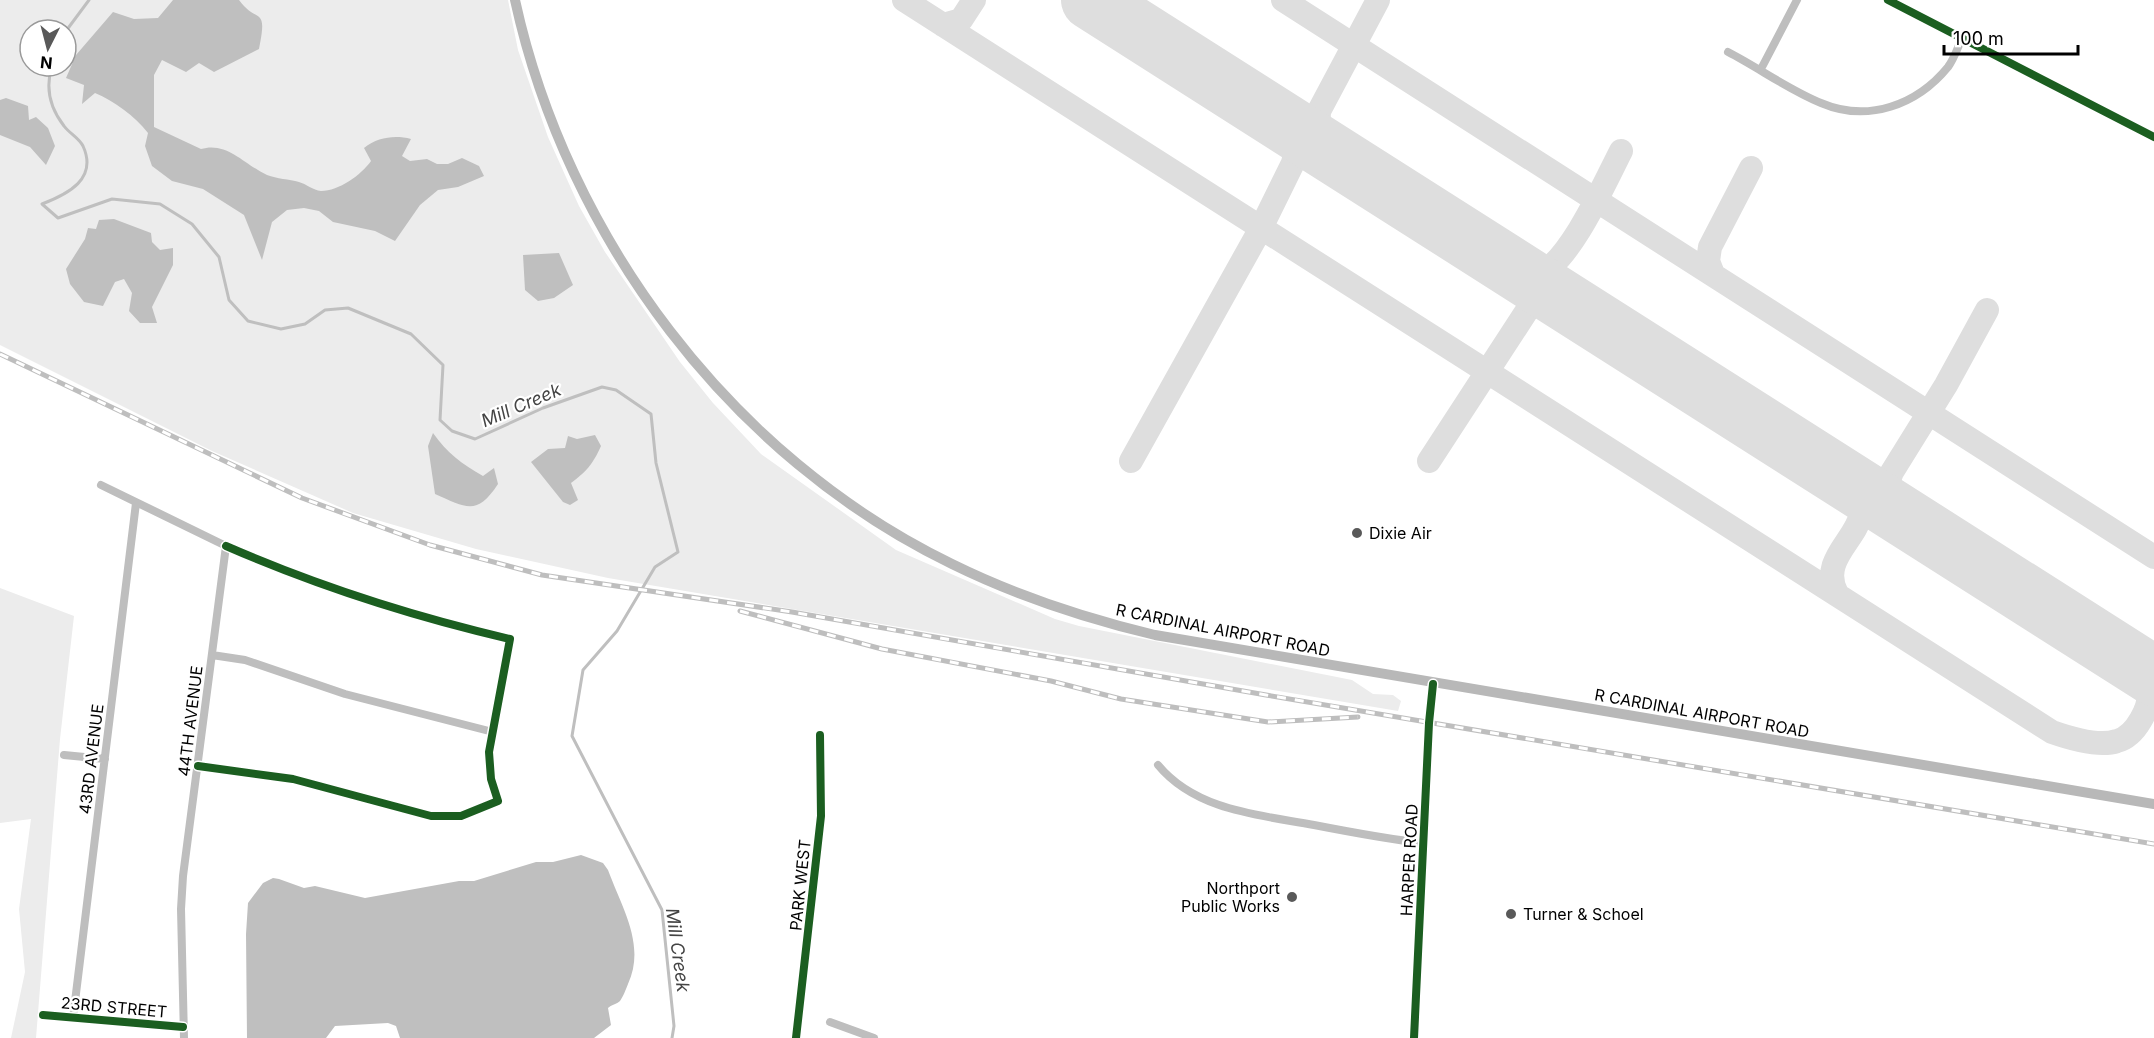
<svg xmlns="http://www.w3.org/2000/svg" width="2154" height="1038" viewBox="0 0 2154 1038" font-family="Inter,sans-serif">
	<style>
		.green { fill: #ececec; fill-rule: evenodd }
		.water { fill: #bfbfbf }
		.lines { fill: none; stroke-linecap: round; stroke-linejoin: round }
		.stream { stroke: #bfbfbf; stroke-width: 3 }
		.taxiway { stroke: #dedede; stroke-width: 24 }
		.runway { stroke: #dedede; stroke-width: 60 }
		.minor { stroke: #bebebe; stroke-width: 8 }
		.tertiary { stroke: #bebebe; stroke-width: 9 }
		.secondary { stroke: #b8b8b8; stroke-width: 10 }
		.rail-casing { stroke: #bebebe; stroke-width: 5 }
		.rail { stroke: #fff; stroke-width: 3; stroke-dasharray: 9; stroke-linecap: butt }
		.cycleway-casing { stroke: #fff; stroke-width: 11 }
		.cycleway { stroke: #1b5e20; stroke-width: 8 }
		.poi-dot { fill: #595959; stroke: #fff; stroke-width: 2 }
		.labels { text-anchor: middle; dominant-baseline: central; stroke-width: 4.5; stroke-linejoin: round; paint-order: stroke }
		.poi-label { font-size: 16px; fill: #000; stroke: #fff; text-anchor: start }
		.street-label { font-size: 16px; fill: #000; stroke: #fff }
		.water-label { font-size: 18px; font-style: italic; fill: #444; stroke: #fff }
	</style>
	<rect width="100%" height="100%" fill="#fff"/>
	<!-- green -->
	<path class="green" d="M 0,0 L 508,0 L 518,50 L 548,137 L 579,206 L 605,252 L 680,362 L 713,403 L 761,454 L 896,550 L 1055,619 L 1079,626 L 1352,680 L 1373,694 L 1393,695 L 1401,701 L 1398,711 L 608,578 L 476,549 L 353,513 L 212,451 L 0,345 ZM 30,30 L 66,30 L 66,66 L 30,66 Z
		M 0,588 L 74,616 L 60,739 L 36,1038 L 11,1038 L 25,972 L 19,909 L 31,819 L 0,823 Z"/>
	<!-- water -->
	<path class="water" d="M 173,0 L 239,0 C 257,25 268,4 259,49 L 214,72 L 199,63 L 186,72 L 162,60 L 154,75 L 154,127 L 201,149 C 227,141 245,165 267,175 C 277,179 289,179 299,182 C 306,184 313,190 321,191 C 339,191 361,175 371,161 L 364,148 C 378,137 395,135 411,139 L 402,156 L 410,161 L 427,159 L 437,164 L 448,164 L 462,158 L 479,166 L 484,176 L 458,187 L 438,190 L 420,205 L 395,241 L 375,231 L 333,222 L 319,211 L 304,208 L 287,210 L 272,222 L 262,260 L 244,215 L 203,189 L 172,181 L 152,166 L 145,146 L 148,133 C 135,116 114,101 95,93 L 82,104 L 84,85 L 66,78 L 76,55 L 113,12 L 134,19 L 158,18 Z
		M 6,98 L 28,106 L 29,120 L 36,117 L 48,128 L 55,146 L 46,165 L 30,147 L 0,135 L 0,100 Z
		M 114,219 L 151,233 L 152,242 L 160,250 L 173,248 L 173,265 L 152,307 L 157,323 L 140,323 L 129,311 L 132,293 L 124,279 L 115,282 L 103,306 L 84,302 L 70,284 L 66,269 L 85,239 L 88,228 L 96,229 L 99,220 Z
		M 559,253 L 573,285 L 554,298 L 538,301 L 525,290 L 523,255 Z
		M 433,433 C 447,453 462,464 483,476 L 494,468 L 498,484 C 477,516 467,508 435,494 L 428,446 Z
		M 595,435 L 601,446 C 593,464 586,472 571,483 L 578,500 L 570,505 L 563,502 L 531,462 L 548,449 L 565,448 L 568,436 L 577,439 Z
		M 581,855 L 603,863 L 608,870 C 622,908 646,945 628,984 C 626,989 623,997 620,1001 C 617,1004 611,1005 608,1008 L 611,1025 L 594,1038 L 400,1038 L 396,1026 L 388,1023 L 335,1026 L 326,1038 L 247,1038 L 246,934 L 248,903 L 263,883 L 273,878 L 279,879 L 304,888 L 315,886 L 365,898 L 459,881 L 474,881 L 536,862 L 553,862 Z"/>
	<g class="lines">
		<!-- stream -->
		<path class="stream" d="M 66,31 L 89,0
			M 52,66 C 45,88 50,108 64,126 C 69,133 79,138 83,146 C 98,179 68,194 42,204 L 58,218 L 112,199 L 160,204 L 192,224 L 219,257 L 229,300 L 248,321 L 281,329 L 305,324 L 325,310 L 348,308 L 411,334 L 443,365 L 440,420 L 452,431 L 475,439 L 543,408 L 602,387 L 616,390 L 651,414 L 656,463 L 678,552 L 655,567 L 617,631 L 583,670 L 572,736 L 662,910 L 674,1026 L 672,1038"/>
		<!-- taxiway -->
		<path class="taxiway" d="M 904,0 L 2052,732 C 2069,738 2099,747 2117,741 C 2136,736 2151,707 2149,688 C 2148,680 2143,673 2139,667 L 2154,666
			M 1283,0 L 2154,557
			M 943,25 L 961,20 L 974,0
			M 1333,154 L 1318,134 L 1319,111 L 1378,0
			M 1517,271 L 1540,274 C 1571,259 1604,184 1621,151
			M 1713,274 L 1708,261 L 1710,247 L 1751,168
			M 1131,461 L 1261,228 L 1293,163 C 1298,145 1294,135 1282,122
			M 1429,461 L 1528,309 L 1536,303 L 1563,300
			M 1898,513 C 1887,499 1885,489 1892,472 L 1946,385 L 1987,310
			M 1837,594 C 1813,549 1887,529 1852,484"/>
		<!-- runway -->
		<path class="runway" d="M 1091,0 L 2154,676"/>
		<!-- minor -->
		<path class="minor" d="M 1728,52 C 1759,68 1789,90 1821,103 C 1868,123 1917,105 1948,67 C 1954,59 1958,47 1962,38
			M 1761,69 L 1797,0
			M 101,485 L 226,546 L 183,876 L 181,909 L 184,1038
			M 212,655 L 245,660 L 345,694 L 493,732
			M 64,755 L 105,759
			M 1158,765 C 1196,811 1260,815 1314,825 C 1350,832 1386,839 1423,843
			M 198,766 L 293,779 L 431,816 L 461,816 L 498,801 L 491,779 L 489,752 L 510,639 C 411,616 320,587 226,546
			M 43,1015 L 183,1027
			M 73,1018 L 136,503
			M 830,1022 L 874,1038
			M 796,1038 L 821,816 L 820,735"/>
		<!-- tertiary -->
		<path class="tertiary" d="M 1888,0 L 2154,137
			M 1414,1038 L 1429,723 L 1433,684"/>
		<!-- secondary -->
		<path class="secondary" d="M 515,0 C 567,238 731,457 952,564 C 1017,596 1084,618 1155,635 L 2154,804"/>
		<defs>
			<path id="rail" d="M 0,354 L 302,498 L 430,545 L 542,575 L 792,612 L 1266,695 L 2154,844
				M 740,611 L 882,649 L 1051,681 L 1121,699 L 1268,722 L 1358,717"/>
		</defs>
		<!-- rail casing -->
		<use href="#rail" class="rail-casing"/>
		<!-- rail -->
		<use href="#rail" class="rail"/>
		<defs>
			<path id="cycleway" d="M 1888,0 L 2154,137
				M 198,766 L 293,779 L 431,816 L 461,816 L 498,801 L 491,779 L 489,752 L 510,639 C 411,616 320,587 226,546
				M 43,1015 L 183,1027
				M 796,1038 L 821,816 L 820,735
				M 1414,1038 L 1429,723 L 1433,684"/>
		</defs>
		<!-- cycleway casing -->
		<use href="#cycleway" class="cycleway-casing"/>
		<!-- cycleway -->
		<use href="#cycleway" class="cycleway"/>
	</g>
	<!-- markers -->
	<g class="poi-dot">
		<circle cx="1357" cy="533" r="6"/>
		<circle cx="1292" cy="897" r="6"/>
		<circle cx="1511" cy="914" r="6"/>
	</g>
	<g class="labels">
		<!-- poi labels -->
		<g class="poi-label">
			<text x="1369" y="533">Dixie Air</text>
			<text x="1280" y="888" text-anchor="end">Northport<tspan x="1280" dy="18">Public Works</tspan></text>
			<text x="1523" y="914">Turner &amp; Schoel</text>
		</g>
		<!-- street labels -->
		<g class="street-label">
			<text transform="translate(1223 630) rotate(11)">R CARDINAL AIRPORT ROAD</text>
			<text transform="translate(1702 713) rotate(10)">R CARDINAL AIRPORT ROAD</text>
			<text transform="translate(190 721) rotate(-83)">44TH AVENUE</text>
			<text transform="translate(91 759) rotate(-83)">43RD AVENUE</text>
			<text transform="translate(1409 860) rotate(-87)">HARPER ROAD</text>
			<text transform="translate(800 885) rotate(-84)">PARK WEST</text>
			<text transform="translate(114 1007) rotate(5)">23RD STREET</text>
		</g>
		<!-- water labels -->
		<g class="water-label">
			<text transform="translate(521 405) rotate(-23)">Mill Creek</text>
			<text transform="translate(678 950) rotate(82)">Mill Creek</text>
		</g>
	</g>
	<!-- north arrow -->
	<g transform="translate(48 48) rotate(186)"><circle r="28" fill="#ffffff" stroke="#999999" stroke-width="1.5"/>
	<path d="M0-4.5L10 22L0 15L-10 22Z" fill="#595959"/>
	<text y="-9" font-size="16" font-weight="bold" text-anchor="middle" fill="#000000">N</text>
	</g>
	<!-- scale -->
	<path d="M1944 45v9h134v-9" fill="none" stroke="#000000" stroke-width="3"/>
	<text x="1953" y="45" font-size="18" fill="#000000" stroke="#ffffff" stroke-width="4.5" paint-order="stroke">100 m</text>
</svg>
